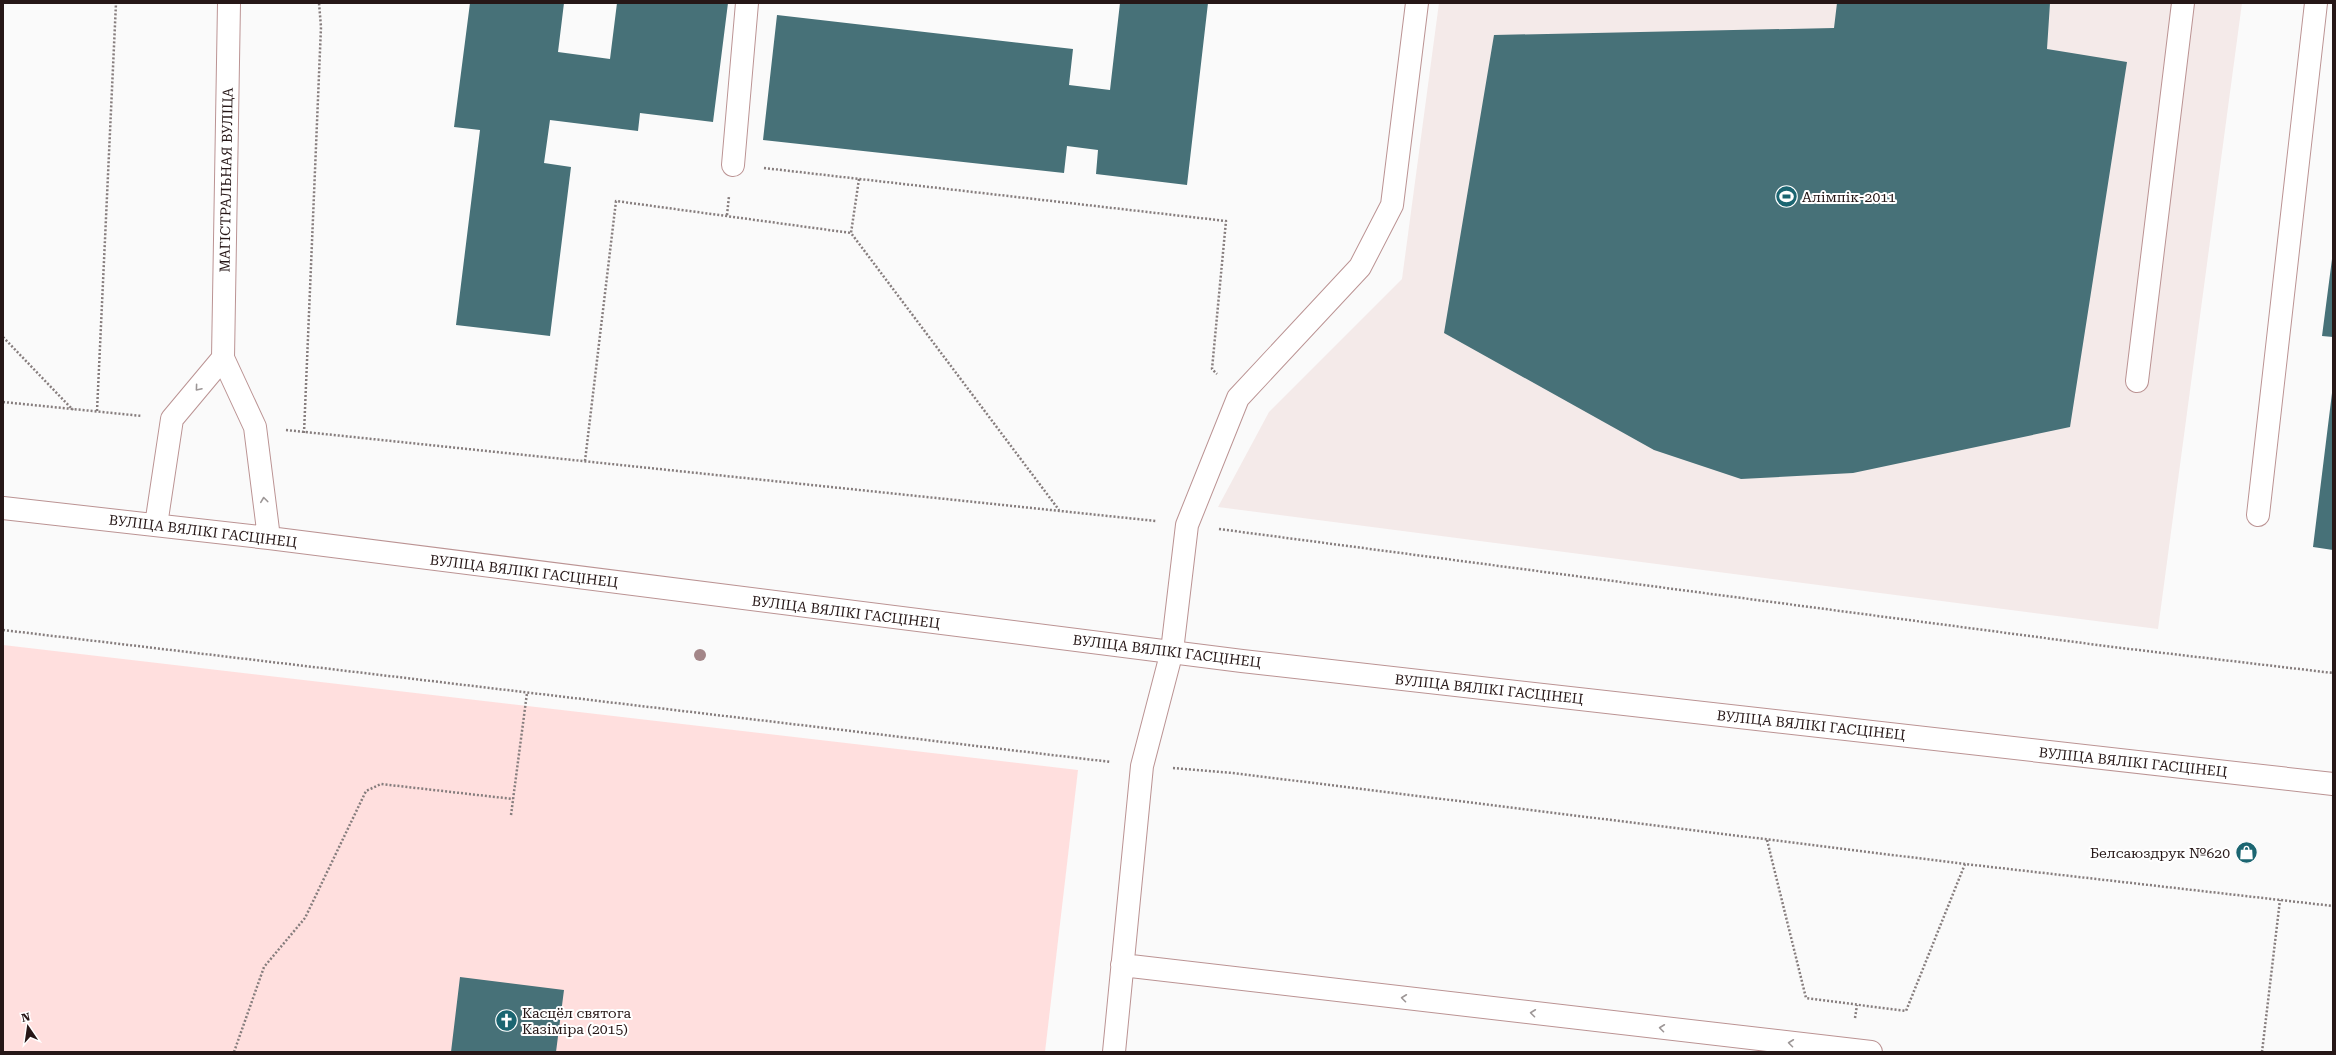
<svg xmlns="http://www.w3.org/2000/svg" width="2336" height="1055" viewBox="0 0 2336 1055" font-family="'Roboto Serif',serif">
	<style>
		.built { fill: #f4eae9 }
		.green { fill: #ffdfde }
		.building { fill: #477178 }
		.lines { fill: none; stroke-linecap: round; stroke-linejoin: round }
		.service-casing { stroke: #bb9393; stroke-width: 24 }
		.secondary-casing { stroke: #bb9393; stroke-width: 24 }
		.path { stroke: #867d7d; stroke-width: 2.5; stroke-dasharray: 2 2; stroke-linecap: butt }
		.service { stroke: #fff; stroke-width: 22 }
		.secondary { stroke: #fff; stroke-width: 22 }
		.tree { fill: #a38688 }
		.oneway { stroke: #9d9797 }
		.labels { text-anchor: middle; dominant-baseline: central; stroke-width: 4; stroke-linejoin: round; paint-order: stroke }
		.street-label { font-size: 14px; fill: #261717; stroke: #fff }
		.poi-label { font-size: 14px; fill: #261717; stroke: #fff; text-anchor: start }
	</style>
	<rect width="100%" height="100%" fill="#fafafa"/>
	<!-- built -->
	<path class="built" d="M 1439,3 L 2242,3 L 2158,629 L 1218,507 L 1269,412 L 1402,279 Z"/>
	<!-- green -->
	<path class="green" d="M 3,645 L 1078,770 L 1045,1052 L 3,1052 Z"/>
	<!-- building -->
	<path class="building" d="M 470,3 L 564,3 L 558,52 L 610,59 L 617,3 L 728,3 L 713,122 L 640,113 L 638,131 L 550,120 L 544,163 L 571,167 L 550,336 L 456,325 L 480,130 L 454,127 Z
		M 1120,3 L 1208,3 L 1187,185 L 1096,174 L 1098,150 L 1067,146 L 1064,173 L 763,140 L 777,15 L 1073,49 L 1069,85 L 1110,90 Z
		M 1837,3 L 2050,3 L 2047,49 L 2127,62 L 2070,427 L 1853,473 L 1741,479 L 1654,450 L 1444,333 L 1494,35 L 1834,28 Z
		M 2332,259 L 2333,259 L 2333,337 L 2322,336 Z
		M 2332,393 L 2333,393 L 2333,550 L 2313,547 Z
		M 460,977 L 564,990 L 556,1052 L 451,1052 Z"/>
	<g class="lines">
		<defs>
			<path id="service" d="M 733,165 L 747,3
				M 2137,381 L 2183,3
				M 2258,515 L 2316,3
				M 1122,965 L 1871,1052
				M 1114,1052 L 1142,766 L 1172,651 L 1187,525 L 1238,398 L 1360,267 L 1392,205 L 1417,3"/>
			<path id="secondary" d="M 229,3 L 223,358 L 255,427 L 269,538
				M 3,508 L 269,538 L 1242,661 L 2333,784
				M 156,525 L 172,419 L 223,358"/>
		</defs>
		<!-- service casing -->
		<use href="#service" class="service-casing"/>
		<!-- secondary casing -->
		<use href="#secondary" class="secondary-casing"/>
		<!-- path -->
		<path class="path" d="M 764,168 L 1226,221 L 1212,369 L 1217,374
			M 859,179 L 851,233 L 1059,510
			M 727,215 L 729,196
			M 3,337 L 73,410
			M 3,402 L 142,416
			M 97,411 L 116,3
			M 286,430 L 1156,521
			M 304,433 L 321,27 L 319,3
			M 585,461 L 616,201 L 851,233
			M 1219,529 L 2113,647 L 2333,673
			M 3,630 L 1111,762
			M 1173,768 L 1233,773 L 1965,864 L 2333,906
			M 511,815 L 527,693
			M 1767,840 L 1806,998 L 1906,1011 L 1965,864
			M 1855,1018 L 1857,1005
			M 234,1052 L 264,967 L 305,918 L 366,791 L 381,784 L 513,799
			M 2262,1052 L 2280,900"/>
		<!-- service -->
		<use href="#service" class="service"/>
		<!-- secondary -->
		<use href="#secondary" class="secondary"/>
	</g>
	<!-- trees -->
	<circle class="tree" cx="700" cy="655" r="6"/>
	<!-- one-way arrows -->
	<defs><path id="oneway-chevron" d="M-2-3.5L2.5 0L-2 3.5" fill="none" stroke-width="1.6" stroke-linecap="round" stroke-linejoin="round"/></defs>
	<g class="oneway">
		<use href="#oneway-chevron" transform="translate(198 388) rotate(130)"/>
		<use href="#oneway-chevron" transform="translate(264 500) rotate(-97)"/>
		<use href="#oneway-chevron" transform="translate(1404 998) rotate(-173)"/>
		<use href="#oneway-chevron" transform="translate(1533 1013) rotate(-173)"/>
		<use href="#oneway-chevron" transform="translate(1662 1028) rotate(-173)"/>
		<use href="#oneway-chevron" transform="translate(1791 1043) rotate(-173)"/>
	</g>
	<!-- icons -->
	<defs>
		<symbol id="stadium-disc" viewBox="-11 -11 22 22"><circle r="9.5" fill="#1b6571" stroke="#fff"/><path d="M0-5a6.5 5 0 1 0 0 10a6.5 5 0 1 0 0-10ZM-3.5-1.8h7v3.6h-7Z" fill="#fff"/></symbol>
		<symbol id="shop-disc" viewBox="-11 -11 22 22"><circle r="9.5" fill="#1b6571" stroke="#fff"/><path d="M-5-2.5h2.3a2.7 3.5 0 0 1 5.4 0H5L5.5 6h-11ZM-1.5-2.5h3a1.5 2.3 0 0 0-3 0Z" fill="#fff"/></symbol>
		<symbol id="church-disc" viewBox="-11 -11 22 22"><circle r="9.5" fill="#1b6571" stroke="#fff"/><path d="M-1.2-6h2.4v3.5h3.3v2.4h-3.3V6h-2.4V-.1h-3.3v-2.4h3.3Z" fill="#fff"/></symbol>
	</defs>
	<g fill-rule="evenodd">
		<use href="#stadium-disc" x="1774" y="184" width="25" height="25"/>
		<use href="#shop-disc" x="2234" y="840" width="25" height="25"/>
		<use href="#church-disc" x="494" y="1008" width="25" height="25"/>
	</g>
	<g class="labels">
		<!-- street labels -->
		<g class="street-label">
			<text transform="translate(226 180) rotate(-89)">МАГІСТРАЛЬНАЯ ВУЛІЦА</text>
			<text transform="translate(203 531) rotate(7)">ВУЛІЦА ВЯЛІКІ ГАСЦІНЕЦ</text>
			<text transform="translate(524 571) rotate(7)">ВУЛІЦА ВЯЛІКІ ГАСЦІНЕЦ</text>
			<text transform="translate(846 612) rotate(7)">ВУЛІЦА ВЯЛІКІ ГАСЦІНЕЦ</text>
			<text transform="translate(1167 651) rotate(7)">ВУЛІЦА ВЯЛІКІ ГАСЦІНЕЦ</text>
			<text transform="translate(1489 689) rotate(6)">ВУЛІЦА ВЯЛІКІ ГАСЦІНЕЦ</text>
			<text transform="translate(1811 725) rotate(6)">ВУЛІЦА ВЯЛІКІ ГАСЦІНЕЦ</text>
			<text transform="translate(2133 762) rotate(6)">ВУЛІЦА ВЯЛІКІ ГАСЦІНЕЦ</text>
		</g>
		<!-- poi labels -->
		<g class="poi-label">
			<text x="1802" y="197">Алімпік-2011</text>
			<text x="2230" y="853" text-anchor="end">Белсаюздрук №620</text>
			<text x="522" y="1013">Касцёл святога<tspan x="522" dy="16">Казіміра (2015)</tspan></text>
		</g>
	</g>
	<!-- border -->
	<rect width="2336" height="1055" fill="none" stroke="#261717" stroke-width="8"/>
	<!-- north arrow -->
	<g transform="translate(28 1027) rotate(347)" stroke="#ffffff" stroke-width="3" paint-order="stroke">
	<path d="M0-3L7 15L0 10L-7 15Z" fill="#261717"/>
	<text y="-6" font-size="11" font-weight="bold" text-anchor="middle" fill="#261717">N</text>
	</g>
</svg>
